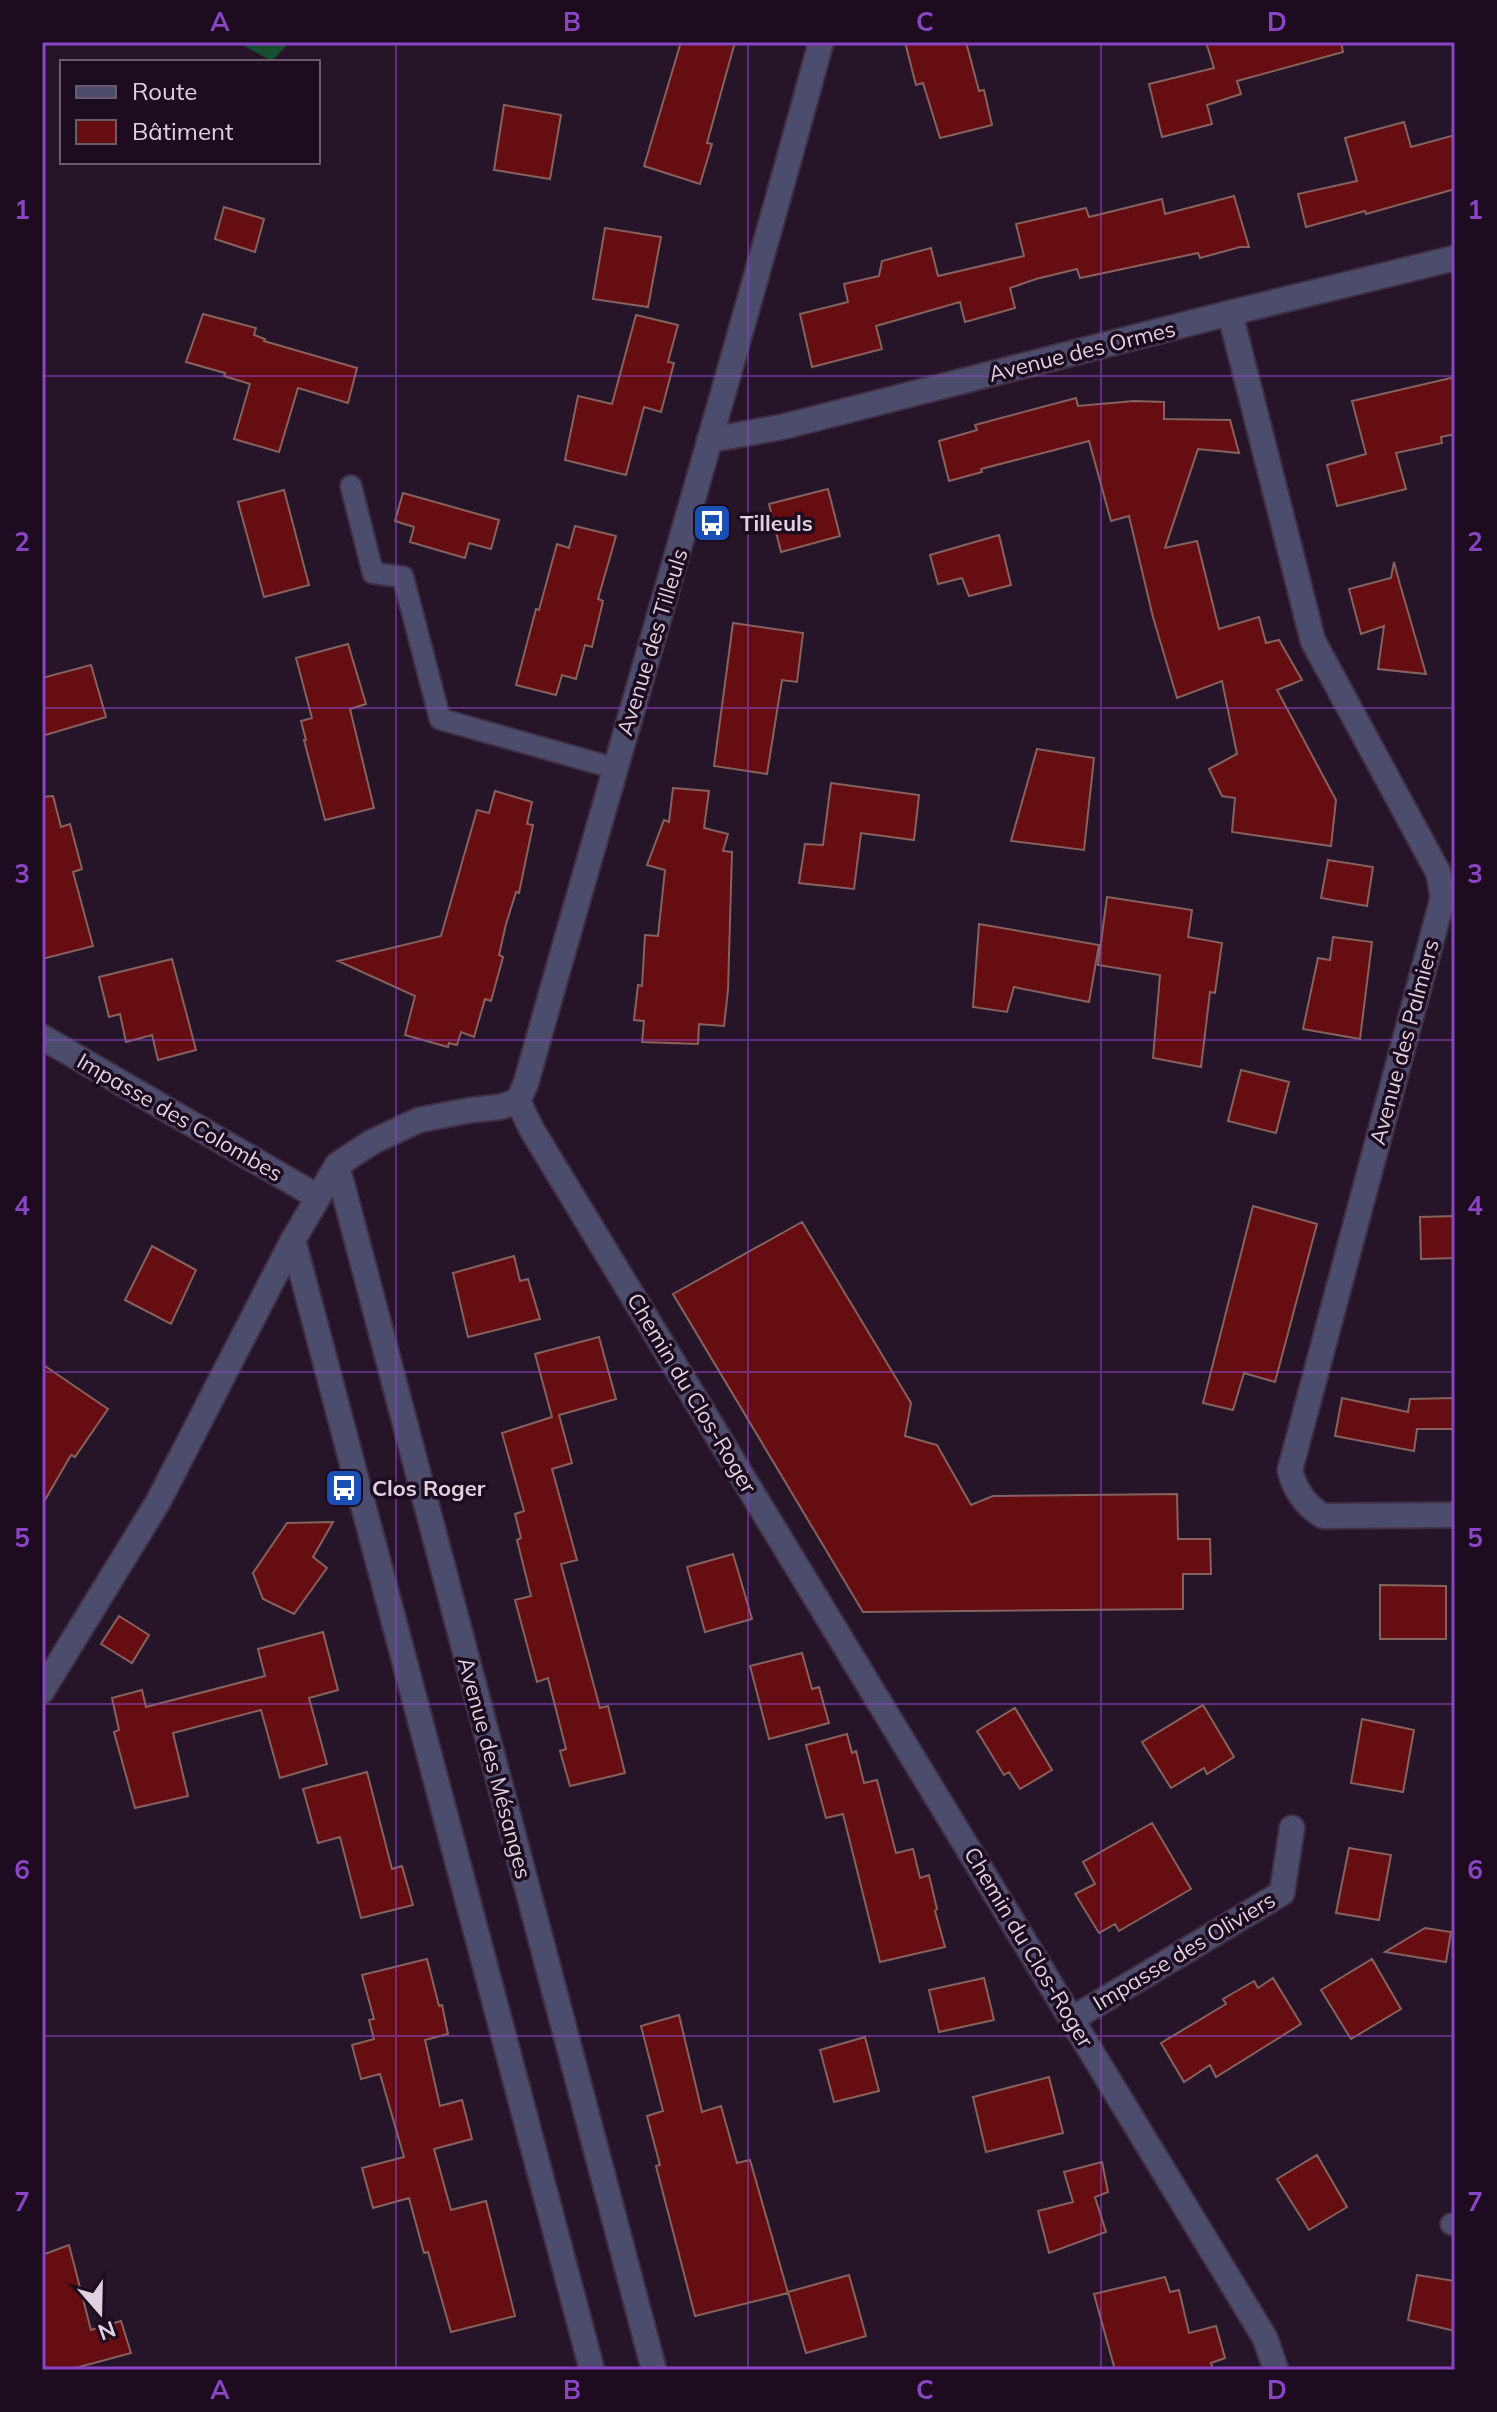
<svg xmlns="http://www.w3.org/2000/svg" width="1497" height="2412" viewBox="0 0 1497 2412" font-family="Mulish,sans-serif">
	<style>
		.green { fill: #174e2f }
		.building { fill: #650d10; stroke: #85625e; stroke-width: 2 }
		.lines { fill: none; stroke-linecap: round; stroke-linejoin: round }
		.lane-casing { stroke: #402f42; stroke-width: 24 }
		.street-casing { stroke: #402f42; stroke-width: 28 }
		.lane { stroke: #4c4c6d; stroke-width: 20 }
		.street { stroke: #4c4c6d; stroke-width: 24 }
		.grid { fill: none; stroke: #8a45c4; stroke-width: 2; stroke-opacity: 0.55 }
		.labels { text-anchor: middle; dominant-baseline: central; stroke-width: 7; stroke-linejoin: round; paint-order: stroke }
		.street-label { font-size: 22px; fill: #ded2df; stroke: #1d0b1f }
		.poi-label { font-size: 22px; font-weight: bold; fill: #ded2df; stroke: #1d0b1f; text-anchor: start }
		.neatline { fill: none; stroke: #8a45c4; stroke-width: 3 }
		.grid-label { font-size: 26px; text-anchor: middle; font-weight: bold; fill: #8a45c4 }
	</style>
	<rect width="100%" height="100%" fill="#261529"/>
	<!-- green -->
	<path class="green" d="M 237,42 L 290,42 L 272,61 Z"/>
	<!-- building -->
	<path class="building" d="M 681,42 L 735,42 L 707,143 L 712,144 L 700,184 L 644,166 Z
		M 905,42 L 966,42 L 979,91 L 984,90 L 992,125 L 940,138 L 923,83 L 916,85 Z
		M 1206,42 L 1341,42 L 1343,52 L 1237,81 L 1241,94 L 1207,105 L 1212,124 L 1162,137 L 1149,84 L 1214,68 Z
		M 504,105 L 561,115 L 550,179 L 494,170 Z
		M 1404,122 L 1411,147 L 1455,135 L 1455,189 L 1366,214 L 1365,211 L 1306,227 L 1298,194 L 1357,181 L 1345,138 Z
		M 1234,196 L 1249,247 L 1240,247 L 1200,258 L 1198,253 L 1080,278 L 1077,269 L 1036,279 L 1010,288 L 1015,308 L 965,322 L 960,302 L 876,326 L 882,349 L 812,367 L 800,314 L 848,302 L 844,284 L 879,276 L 882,261 L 931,248 L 938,276 L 1024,256 L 1016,224 L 1086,208 L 1089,217 L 1162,199 L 1165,214 Z
		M 224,207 L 264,219 L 255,252 L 215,239 Z
		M 605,228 L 661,237 L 648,307 L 593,299 Z
		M 203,314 L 256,328 L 254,335 L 265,339 L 264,341 L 357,368 L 348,403 L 298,388 L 279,452 L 234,439 L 250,384 L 224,376 L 225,373 L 186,362 Z
		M 636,315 L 678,325 L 668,362 L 674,363 L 661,412 L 644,407 L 626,475 L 565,460 L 578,396 L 612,404 Z
		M 1455,377 L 1455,434 L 1441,437 L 1442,443 L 1396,453 L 1406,489 L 1337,506 L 1327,465 L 1366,454 L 1352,401 Z
		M 1076,398 L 1078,406 L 1134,401 L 1164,402 L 1164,419 L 1230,420 L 1239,453 L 1198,449 L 1165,548 L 1197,541 L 1219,629 L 1259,617 L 1266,643 L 1279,640 L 1302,680 L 1277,690 L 1336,800 L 1331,846 L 1232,832 L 1235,798 L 1222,796 L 1209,769 L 1237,754 L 1222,681 L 1177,698 L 1153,617 L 1129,516 L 1111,521 L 1089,441 L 981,469 L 982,472 L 949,481 L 939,441 L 977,430 L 975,425 Z
		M 828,489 L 840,536 L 781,552 L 769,504 Z
		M 284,490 L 309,585 L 264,597 L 238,502 Z
		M 403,493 L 499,520 L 491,549 L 469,543 L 465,558 L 410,542 L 414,527 L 395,521 Z
		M 575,526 L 616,536 L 598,599 L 603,601 L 592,647 L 585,645 L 576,679 L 562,675 L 556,695 L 516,685 L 536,609 L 539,610 L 557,544 L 569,548 Z
		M 999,535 L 1011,585 L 969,596 L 962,578 L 938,584 L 930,555 Z
		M 1394,562 L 1399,581 L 1426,674 L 1378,669 L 1384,626 L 1361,634 L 1349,589 L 1391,578 Z
		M 733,623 L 803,633 L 797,682 L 782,680 L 767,774 L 714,766 Z
		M 348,644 L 366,704 L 350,709 L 374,808 L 325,820 L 304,740 L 306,740 L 301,721 L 312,718 L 296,658 Z
		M 91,665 L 106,717 L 42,736 L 42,678 Z
		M 1037,749 L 1094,758 L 1084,850 L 1011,841 Z
		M 831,783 L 919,795 L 914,840 L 861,833 L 854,889 L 799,883 L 805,844 L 823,845 Z
		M 673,788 L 709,791 L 704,828 L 728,834 L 723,851 L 732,852 L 728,990 L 724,1026 L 699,1024 L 698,1044 L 642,1042 L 644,1021 L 634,1020 L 638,985 L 642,986 L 645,935 L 658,936 L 665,870 L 647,865 L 664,820 L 669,822 Z
		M 495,791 L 532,802 L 527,824 L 533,825 L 519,893 L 516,892 L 506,924 L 499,955 L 503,957 L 491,1001 L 485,999 L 474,1037 L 461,1032 L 457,1045 L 449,1043 L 448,1047 L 405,1035 L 415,996 L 338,961 L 441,936 L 477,810 L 489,813 Z
		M 53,796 L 61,827 L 70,824 L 82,869 L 73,872 L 93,946 L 42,959 L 42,797 Z
		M 1328,860 L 1373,867 L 1367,906 L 1321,898 Z
		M 1107,897 L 1192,910 L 1188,937 L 1222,943 L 1215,993 L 1210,992 L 1201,1067 L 1153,1058 L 1160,975 L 1098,965 Z
		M 979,924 L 1099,945 L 1089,1002 L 1014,987 L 1007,1012 L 973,1007 Z
		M 1333,937 L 1372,942 L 1360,1039 L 1303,1029 L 1318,958 L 1330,960 Z
		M 172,959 L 196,1050 L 158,1060 L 152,1035 L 126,1042 L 120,1014 L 109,1017 L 99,977 Z
		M 1241,1070 L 1289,1082 L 1276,1133 L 1228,1121 Z
		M 1253,1206 L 1317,1224 L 1275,1382 L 1244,1373 L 1233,1410 L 1203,1403 Z
		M 1455,1216 L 1455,1258 L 1421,1259 L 1420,1217 Z
		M 802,1222 L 911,1403 L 905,1436 L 937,1445 L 971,1505 L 993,1496 L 1177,1494 L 1178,1539 L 1210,1539 L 1211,1574 L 1183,1574 L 1183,1609 L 863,1612 L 673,1294 Z
		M 152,1246 L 196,1270 L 171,1324 L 125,1300 Z
		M 514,1256 L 520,1281 L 528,1279 L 540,1319 L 468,1337 L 453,1273 Z
		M 599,1337 L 616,1399 L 559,1415 L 572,1463 L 552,1469 L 577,1560 L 561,1564 L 600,1708 L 608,1706 L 625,1773 L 570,1786 L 560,1751 L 566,1749 L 548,1678 L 537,1682 L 515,1600 L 531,1596 L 517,1540 L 521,1538 L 515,1514 L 524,1511 L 502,1433 L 552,1417 L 535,1354 Z
		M 42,1364 L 108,1409 L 75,1457 L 71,1455 L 42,1505 Z
		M 1342,1398 L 1408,1412 L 1410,1399 L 1455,1398 L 1455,1429 L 1417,1429 L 1414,1451 L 1335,1436 Z
		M 333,1522 L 313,1557 L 327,1568 L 294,1614 L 263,1599 L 253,1573 L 287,1523 Z
		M 733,1554 L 752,1619 L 705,1632 L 687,1567 Z
		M 1380,1585 L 1446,1586 L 1446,1639 L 1380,1639 Z
		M 119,1616 L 149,1635 L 132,1663 L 101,1644 Z
		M 323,1632 L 338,1690 L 309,1698 L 327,1764 L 280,1778 L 261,1710 L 173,1733 L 188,1796 L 135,1808 L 114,1732 L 119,1730 L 112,1698 L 142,1690 L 146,1707 L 265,1676 L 258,1649 Z
		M 802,1653 L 812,1689 L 819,1687 L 829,1723 L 769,1739 L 750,1666 Z
		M 1203,1705 L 1234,1757 L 1207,1774 L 1204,1768 L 1171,1788 L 1142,1742 Z
		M 1015,1708 L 1052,1770 L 1020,1789 L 1009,1772 L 1004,1775 L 977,1731 Z
		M 1362,1719 L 1414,1730 L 1403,1792 L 1351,1783 Z
		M 847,1734 L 852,1753 L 856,1751 L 864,1783 L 877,1780 L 896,1853 L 913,1849 L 920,1878 L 929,1875 L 937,1909 L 935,1911 L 945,1947 L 880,1962 L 843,1814 L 826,1818 L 806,1745 Z
		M 367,1772 L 392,1869 L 402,1866 L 413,1905 L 361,1918 L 340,1837 L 318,1843 L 303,1789 Z
		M 1152,1823 L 1191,1889 L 1119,1931 L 1115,1924 L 1099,1933 L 1075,1894 L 1095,1884 L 1083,1862 Z
		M 1349,1848 L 1391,1855 L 1379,1920 L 1336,1913 Z
		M 1425,1928 L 1451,1932 L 1446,1962 L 1385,1952 Z
		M 427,1959 L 439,2006 L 442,2005 L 448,2034 L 425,2040 L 440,2106 L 462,2100 L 472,2139 L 434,2149 L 451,2210 L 486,2201 L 515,2316 L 451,2332 L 428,2252 L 424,2253 L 409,2198 L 373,2208 L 362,2168 L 404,2157 L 380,2074 L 361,2079 L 352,2045 L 374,2039 L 369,2020 L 374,2019 L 362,1975 Z
		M 1372,1959 L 1401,2009 L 1351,2039 L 1321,1990 Z
		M 984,1978 L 994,2020 L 939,2032 L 929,1990 Z
		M 1273,1978 L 1301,2024 L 1216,2077 L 1210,2065 L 1184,2082 L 1161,2043 L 1226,2004 L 1223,1999 L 1254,1981 L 1258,1988 Z
		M 679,2015 L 702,2112 L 721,2106 L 737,2163 L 750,2160 L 788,2293 L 695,2316 L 656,2166 L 660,2165 L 647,2116 L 663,2111 L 641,2026 Z
		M 865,2037 L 879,2091 L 834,2102 L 820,2050 Z
		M 1049,2077 L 1063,2133 L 986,2152 L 973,2097 Z
		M 1317,2155 L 1347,2207 L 1309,2230 L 1277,2179 Z
		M 1102,2162 L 1108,2192 L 1095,2197 L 1106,2232 L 1049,2253 L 1038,2211 L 1073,2202 L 1064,2172 Z
		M 69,2245 L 91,2330 L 121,2321 L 131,2353 L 68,2370 L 42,2370 L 42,2255 Z
		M 849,2275 L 866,2336 L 806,2353 L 788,2292 Z
		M 1417,2275 L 1455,2281 L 1455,2331 L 1408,2320 Z
		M 1165,2277 L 1170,2292 L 1179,2290 L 1189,2333 L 1216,2326 L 1225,2358 L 1211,2363 L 1213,2370 L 1115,2370 L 1094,2294 Z"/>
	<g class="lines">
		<defs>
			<path id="lane" d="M 351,486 L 373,573 L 403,577 L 440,719 L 614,768
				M 1451,2224 L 1455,2225"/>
			<path id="street" d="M 1230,313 L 1313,641 L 1438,872 L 1443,897 L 1290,1470 C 1294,1489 1306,1506 1323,1516 L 1455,1515
				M 709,440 L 782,427 L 1230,313 L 1455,258
				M 42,1037 L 318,1197
				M 518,1101 L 532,1130 L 1265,2338 L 1276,2370
				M 518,1101 L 526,1083 C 623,736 727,390 821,42
				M 337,1165 L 654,2370
				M 293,1240 L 592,2370
				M 42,1691 L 158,1502 L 293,1240 L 337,1165 L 372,1142 L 419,1120 L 471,1110 L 500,1107 L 518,1101
				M 1072,2019 L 1282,1893 L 1292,1828"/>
		</defs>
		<!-- lane casing -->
		<use href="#lane" class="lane-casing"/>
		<!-- street casing -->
		<use href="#street" class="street-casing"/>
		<!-- lane -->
		<use href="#lane" class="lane"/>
		<!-- street -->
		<use href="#street" class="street"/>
	</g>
	<!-- grid -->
	<path class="grid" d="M 396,42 L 396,2370M 748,42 L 748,2370M 1101,42 L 1101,2370M 42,376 L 1455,376M 42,708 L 1455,708M 42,1040 L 1455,1040M 42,1372 L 1455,1372M 42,1704 L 1455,1704M 42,2036 L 1455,2036"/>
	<!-- icons -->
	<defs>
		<symbol id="bus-square" viewBox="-11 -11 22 22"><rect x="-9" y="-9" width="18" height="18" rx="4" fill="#1a4fb4" stroke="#1d0b1f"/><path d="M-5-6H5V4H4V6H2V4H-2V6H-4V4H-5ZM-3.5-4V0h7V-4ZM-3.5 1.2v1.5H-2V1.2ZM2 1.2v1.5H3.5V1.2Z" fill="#fff"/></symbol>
	</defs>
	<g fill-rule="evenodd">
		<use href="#bus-square" x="690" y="501" width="44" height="44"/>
		<use href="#bus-square" x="322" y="1466" width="44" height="44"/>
	</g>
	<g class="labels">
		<!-- street labels -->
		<g class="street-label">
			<text transform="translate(1082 351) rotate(-14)">Avenue des Ormes</text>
			<text transform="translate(652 642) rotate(-73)">Avenue des Tilleuls</text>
			<text transform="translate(1404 1042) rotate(-75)">Avenue des Palmiers</text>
			<text transform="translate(180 1117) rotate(30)">Impasse des Colombes</text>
			<text transform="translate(692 1393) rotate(59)">Chemin du Clos-Roger</text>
			<text transform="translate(495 1768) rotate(75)">Avenue des Mésanges</text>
			<text transform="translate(1029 1947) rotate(59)">Chemin du Clos-Roger</text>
			<text transform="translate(1184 1951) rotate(-31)">Impasse des Oliviers</text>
		</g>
		<!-- poi labels -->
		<g class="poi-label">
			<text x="740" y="523">Tilleuls</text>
			<text x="372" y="1488">Clos Roger</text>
		</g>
	</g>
	<!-- border -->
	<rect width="1497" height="2412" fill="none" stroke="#1d0b1f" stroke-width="88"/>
	<!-- legend -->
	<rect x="60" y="60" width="260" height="104" fill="#1d0b1f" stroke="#6a5b6c" stroke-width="2"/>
	<rect x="76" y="86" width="40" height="12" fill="#4c4c6d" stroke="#6a5b6c" stroke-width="2"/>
	<text x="132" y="100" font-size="24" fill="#ded2df">Route</text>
	<rect x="76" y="120" width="40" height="24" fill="#650d10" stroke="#6a5b6c" stroke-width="2"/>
	<text x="132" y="140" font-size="24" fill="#ded2df">Bâtiment</text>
	<!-- north arrow -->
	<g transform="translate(100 2312) rotate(160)" stroke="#1d0b1f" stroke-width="6" paint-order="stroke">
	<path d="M0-6L14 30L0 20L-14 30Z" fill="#ded2df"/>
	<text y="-12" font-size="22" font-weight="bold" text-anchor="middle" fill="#ded2df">N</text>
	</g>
	<rect x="44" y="44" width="1409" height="2324" class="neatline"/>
	<g class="grid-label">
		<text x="220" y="31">A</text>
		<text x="572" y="31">B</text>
		<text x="925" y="31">C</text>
		<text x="1277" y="31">D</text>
		<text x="22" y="219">1</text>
		<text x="1475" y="219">1</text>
		<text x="22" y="551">2</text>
		<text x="1475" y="551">2</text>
		<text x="22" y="883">3</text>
		<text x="1475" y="883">3</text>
		<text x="22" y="1215">4</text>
		<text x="1475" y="1215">4</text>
		<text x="22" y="1547">5</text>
		<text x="1475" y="1547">5</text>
		<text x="22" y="1879">6</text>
		<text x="1475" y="1879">6</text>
		<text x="22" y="2211">7</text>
		<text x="1475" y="2211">7</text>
		<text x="220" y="2399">A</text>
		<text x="572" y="2399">B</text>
		<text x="925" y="2399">C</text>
		<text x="1277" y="2399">D</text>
	</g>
</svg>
